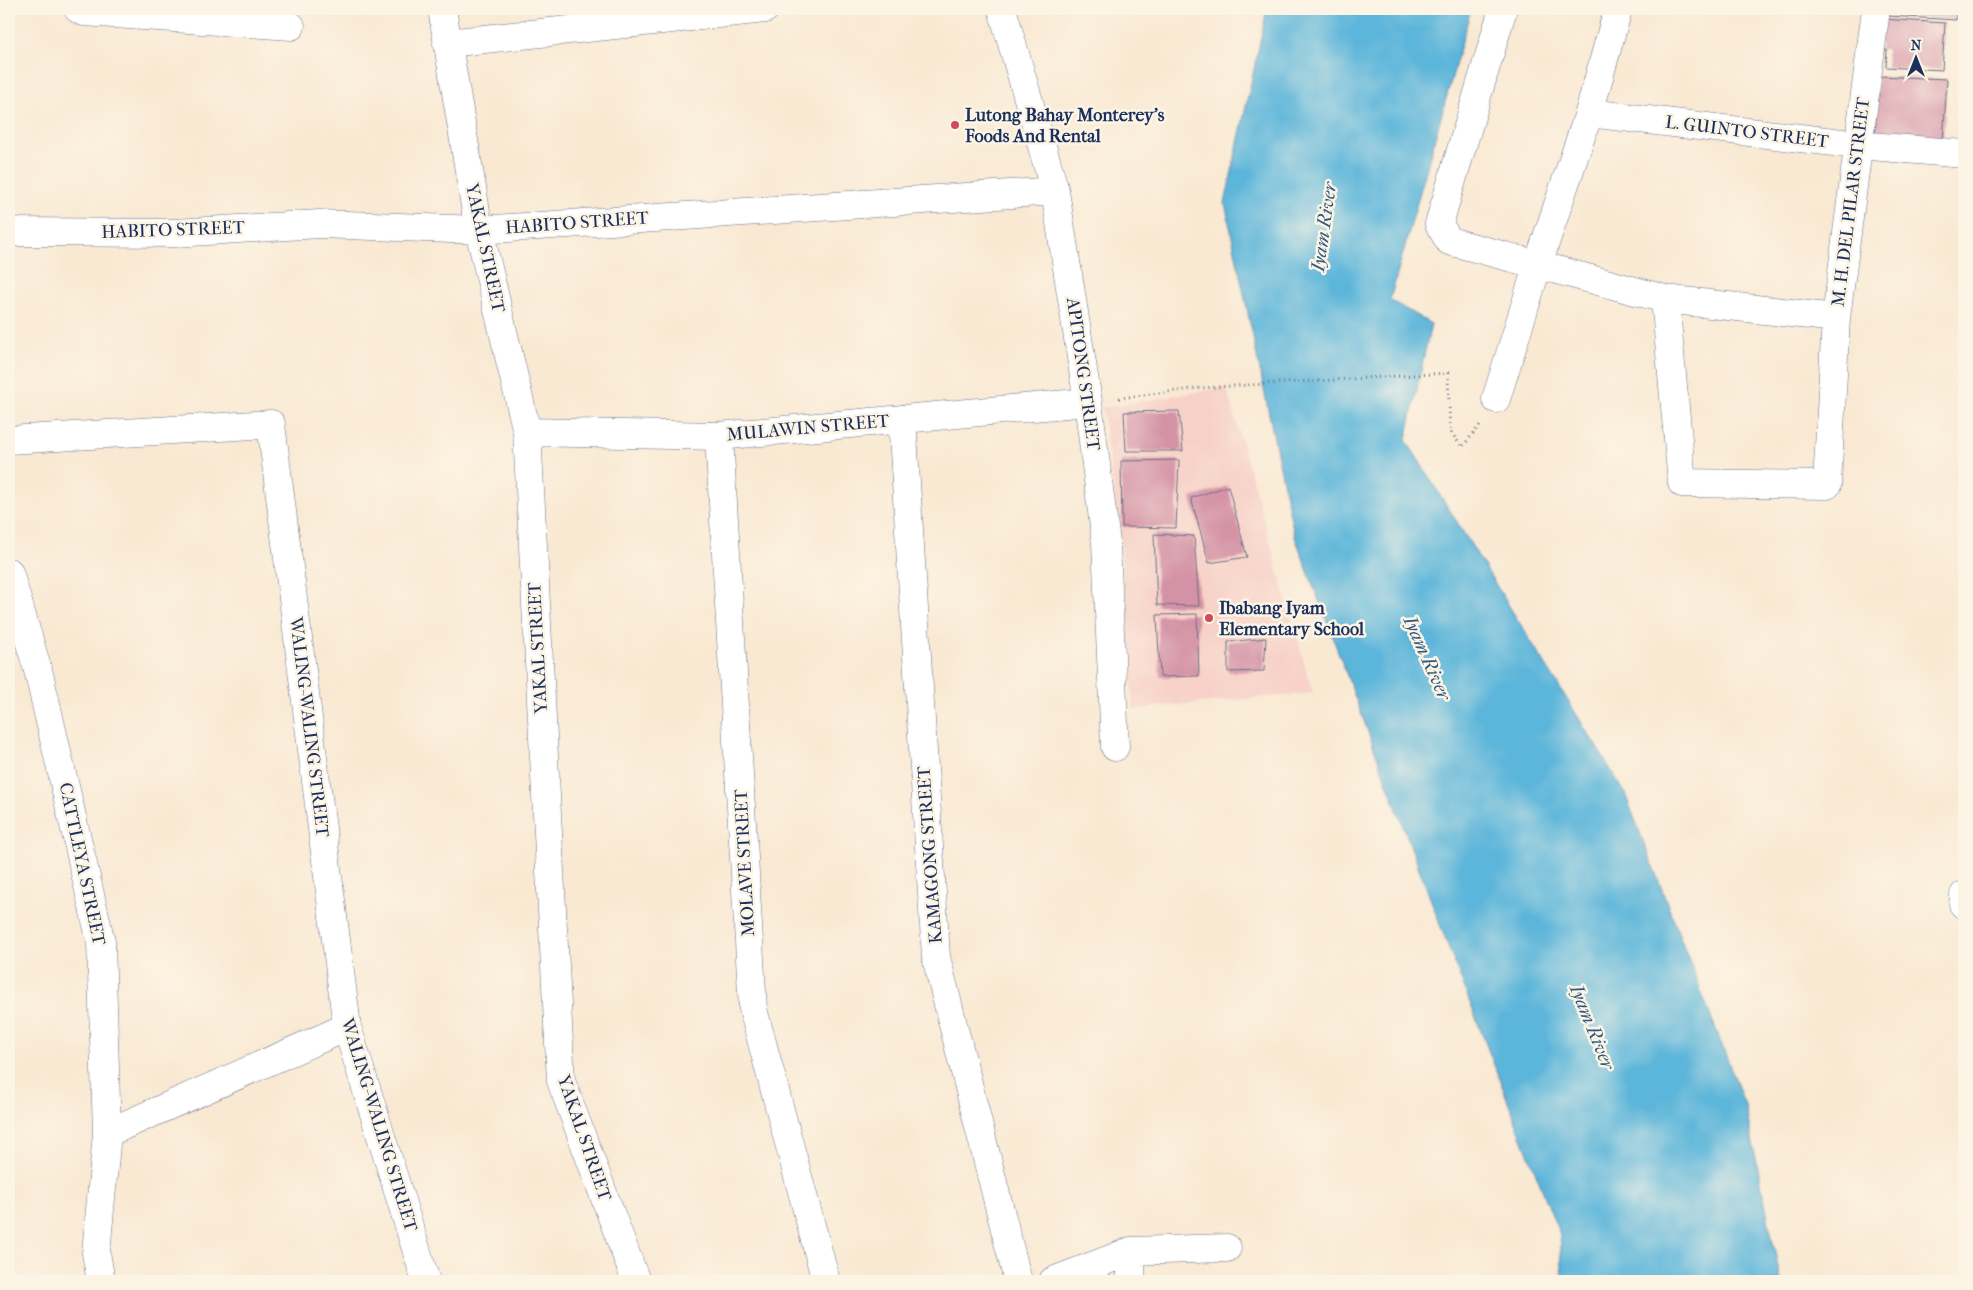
<svg xmlns="http://www.w3.org/2000/svg" width="1973" height="1290" viewBox="0 0 1973 1290" font-family="'IM FELL French Canon',serif">
	<style>
		.built { fill: #f7d1c8 }
		.water { fill: #5cb5da; stroke: #3c729c }
		.building { fill: #d492a6 }
		.lines { fill: none; stroke-linecap: round; stroke-linejoin: round }
		.minor-casing { stroke: #697087; stroke-width: 29 }
		.path { stroke: #697087; stroke-width: 3; stroke-dasharray: 1 4; stroke-linecap: butt }
		.minor { stroke: #fff; stroke-width: 28 }
		.poi-dot { fill: #d1495b; stroke: #fcf5e5; stroke-width: 2 }
		.labels { text-anchor: middle; dominant-baseline: central; stroke-width: 5; stroke-linejoin: round; paint-order: stroke }
		.poi-label { font-size: 18px; font-weight: bold; fill: #1b2f5e; stroke: #fcf5e5; text-anchor: start }
		.street-label { font-size: 18px; fill: #1b2f5e; stroke: #fcf5e5 }
		.water-label { font-size: 19px; font-style: italic; fill: #2e5783; stroke: #fcf5e5 }
	</style>
	<rect width="100%" height="100%" fill="#fcf5e5"/>
	<filter id="ink" filterUnits="userSpaceOnUse"><feTurbulence type="fractalNoise" baseFrequency=".02" numOctaves="2"/><feDisplacementMap in="SourceGraphic" scale="10" xChannelSelector="R" yChannelSelector="G"/><feConvolveMatrix kernelMatrix="1 2 1 2 8 2 1 2 1" color-interpolation-filters="sRGB"/></filter>
	<filter id="wash" filterUnits="userSpaceOnUse"><feTurbulence type="fractalNoise" baseFrequency=".0096" numOctaves="4" result="noise"/><feDisplacementMap in="SourceGraphic" scale="20" xChannelSelector="R" yChannelSelector="G"/><feGaussianBlur stdDeviation="1.12" result="paint"/><feColorMatrix in="noise" values="0 0 0 0 0 0 0 0 0 0 0 0 0 0 0 0 0 1.4 0 .05"/><feComposite in="paint" operator="in"/></filter>
	<g filter="url(#wash)">
		<rect width="100%" height="100%" fill="#f9e9d3"/>
		<!-- built -->
		<path class="built" d="M 1226,387 L 1313,693 L 1133,709 L 1121,543 L 1102,408 Z"/>
		<!-- water -->
		<path class="water" d="M 1267,9 L 1471,9 L 1390,300 L 1431,324 L 1406,440 L 1624,791 L 1745,1105 L 1781,1281 L 1563,1281 L 1560,1236 L 1445,938 L 1294,534 L 1225,203 Z"/>
		<g id="blocks">
			<!-- building -->
			<path class="building" d="M 1888,9 L 1956,9 L 1956,20 L 1888,16 Z
				M 1882,19 L 1945,23 L 1942,70 L 1886,67 L 1887,50 L 1880,50 Z
				M 1878,76 L 1947,79 L 1943,142 L 1875,138 Z
				M 1179,411 L 1183,451 L 1126,451 L 1124,412 Z
				M 1179,460 L 1176,528 L 1122,527 L 1121,461 Z
				M 1228,486 L 1247,557 L 1209,563 L 1191,498 Z
				M 1154,534 L 1194,536 L 1199,606 L 1157,605 Z
				M 1197,614 L 1199,676 L 1160,677 L 1157,615 Z
				M 1266,638 L 1264,671 L 1228,672 L 1228,642 Z"/>
		</g>
	</g>
	<g filter="url(#ink)">
		<use href="#blocks" fill-opacity="0" stroke="#697087" stroke-width="1"/>
		<g class="lines">
			<defs>
				<path id="minor" d="M 78,9 L 84,12 L 291,26
					M 442,9 L 479,230 L 527,432 L 561,1081 L 636,1281
					M 1002,9 L 1055,191 L 1088,402 L 1106,543 L 1115,747
					M 1503,9 L 1439,224 L 1449,241 L 1665,299 L 1836,318
					M 447,43 L 765,9
					M 1589,113 L 1859,145 L 1964,154
					M 9,232 L 175,233 L 319,224 L 479,230 L 1055,191
					M 1665,299 L 1682,483 L 1827,485 L 1836,318 L 1876,9
					M 1496,399 L 1538,264 L 1589,113 L 1618,9
					M 902,419 L 936,957 L 1018,1281
					M 527,432 L 719,436 L 1088,402
					M 719,436 L 753,1009 L 826,1281
					M 9,440 L 271,424 L 347,1027 L 426,1281
					M 9,572 L 39,674 L 101,942 L 107,1133 L 96,1253 L 101,1281
					M 1963,904 L 1964,895
					M 107,1133 L 347,1027
					M 1131,1251 L 1131,1281
					M 1053,1281 L 1131,1251 L 1227,1248"/>
			</defs>
			<!-- minor casing -->
			<use href="#minor" class="minor-casing"/>
			<!-- path -->
			<path class="path" d="M 1119,398 L 1200,388 L 1448,373 L 1450,431 L 1462,447 L 1481,424"/>
			<!-- minor -->
			<use href="#minor" class="minor"/>
		</g>
	</g>
	<!-- markers -->
	<g class="poi-dot">
		<circle cx="955" cy="125" r="5"/>
		<circle cx="1209" cy="618" r="5"/>
	</g>
	<g class="labels">
		<!-- poi labels -->
		<g class="poi-label">
			<text x="965" y="115">Lutong Bahay Monterey's<tspan x="965" dy="21">Foods And Rental</tspan></text>
			<text x="1219" y="608">Ibabang Iyam<tspan x="1219" dy="21">Elementary School</tspan></text>
		</g>
		<!-- street labels -->
		<g class="street-label">
			<text transform="translate(1747 132) rotate(7)">L. GUINTO STREET</text>
			<text transform="translate(1851 202) rotate(-83)">M. H. DEL PILAR STREET</text>
			<text transform="translate(577 223) rotate(-4)">HABITO STREET</text>
			<text transform="translate(173 230) rotate(-2)">HABITO STREET</text>
			<text transform="translate(485 248) rotate(78)">YAKAL STREET</text>
			<text transform="translate(1083 374) rotate(82)">APITONG STREET</text>
			<text transform="translate(808 428) rotate(-5)">MULAWIN STREET</text>
			<text transform="translate(538 648) rotate(-93)">YAKAL STREET</text>
			<text transform="translate(309 727) rotate(83)">WALING-WALING STREET</text>
			<text transform="translate(930 855) rotate(-94)">KAMAGONG STREET</text>
			<text transform="translate(745 863) rotate(-93)">MOLAVE STREET</text>
			<text transform="translate(82 864) rotate(78)">CATTLEYA STREET</text>
			<text transform="translate(379 1125) rotate(73)">WALING-WALING STREET</text>
			<text transform="translate(584 1138) rotate(71)">YAKAL STREET</text>
		</g>
		<!-- water labels -->
		<g class="water-label">
			<text transform="translate(1324 227) rotate(-82)">Iyam River</text>
			<text transform="translate(1427 658) rotate(66)">Iyam River</text>
			<text transform="translate(1592 1027) rotate(68)">Iyam River</text>
		</g>
	</g>
	<!-- margin -->
	<rect width="1973" height="1290" fill="none" stroke="#fcf5e5" stroke-width="30"/>
	<!-- north arrow -->
	<g transform="translate(1916 58)" stroke="#fcf5e5" stroke-width="4" paint-order="stroke">
	<path d="M0-4L9 19L0 12L-9 19Z" fill="#1b2f5e"/>
	<text y="-8" font-size="14" font-weight="bold" text-anchor="middle" fill="#1b2f5e">N</text>
	</g>
</svg>
